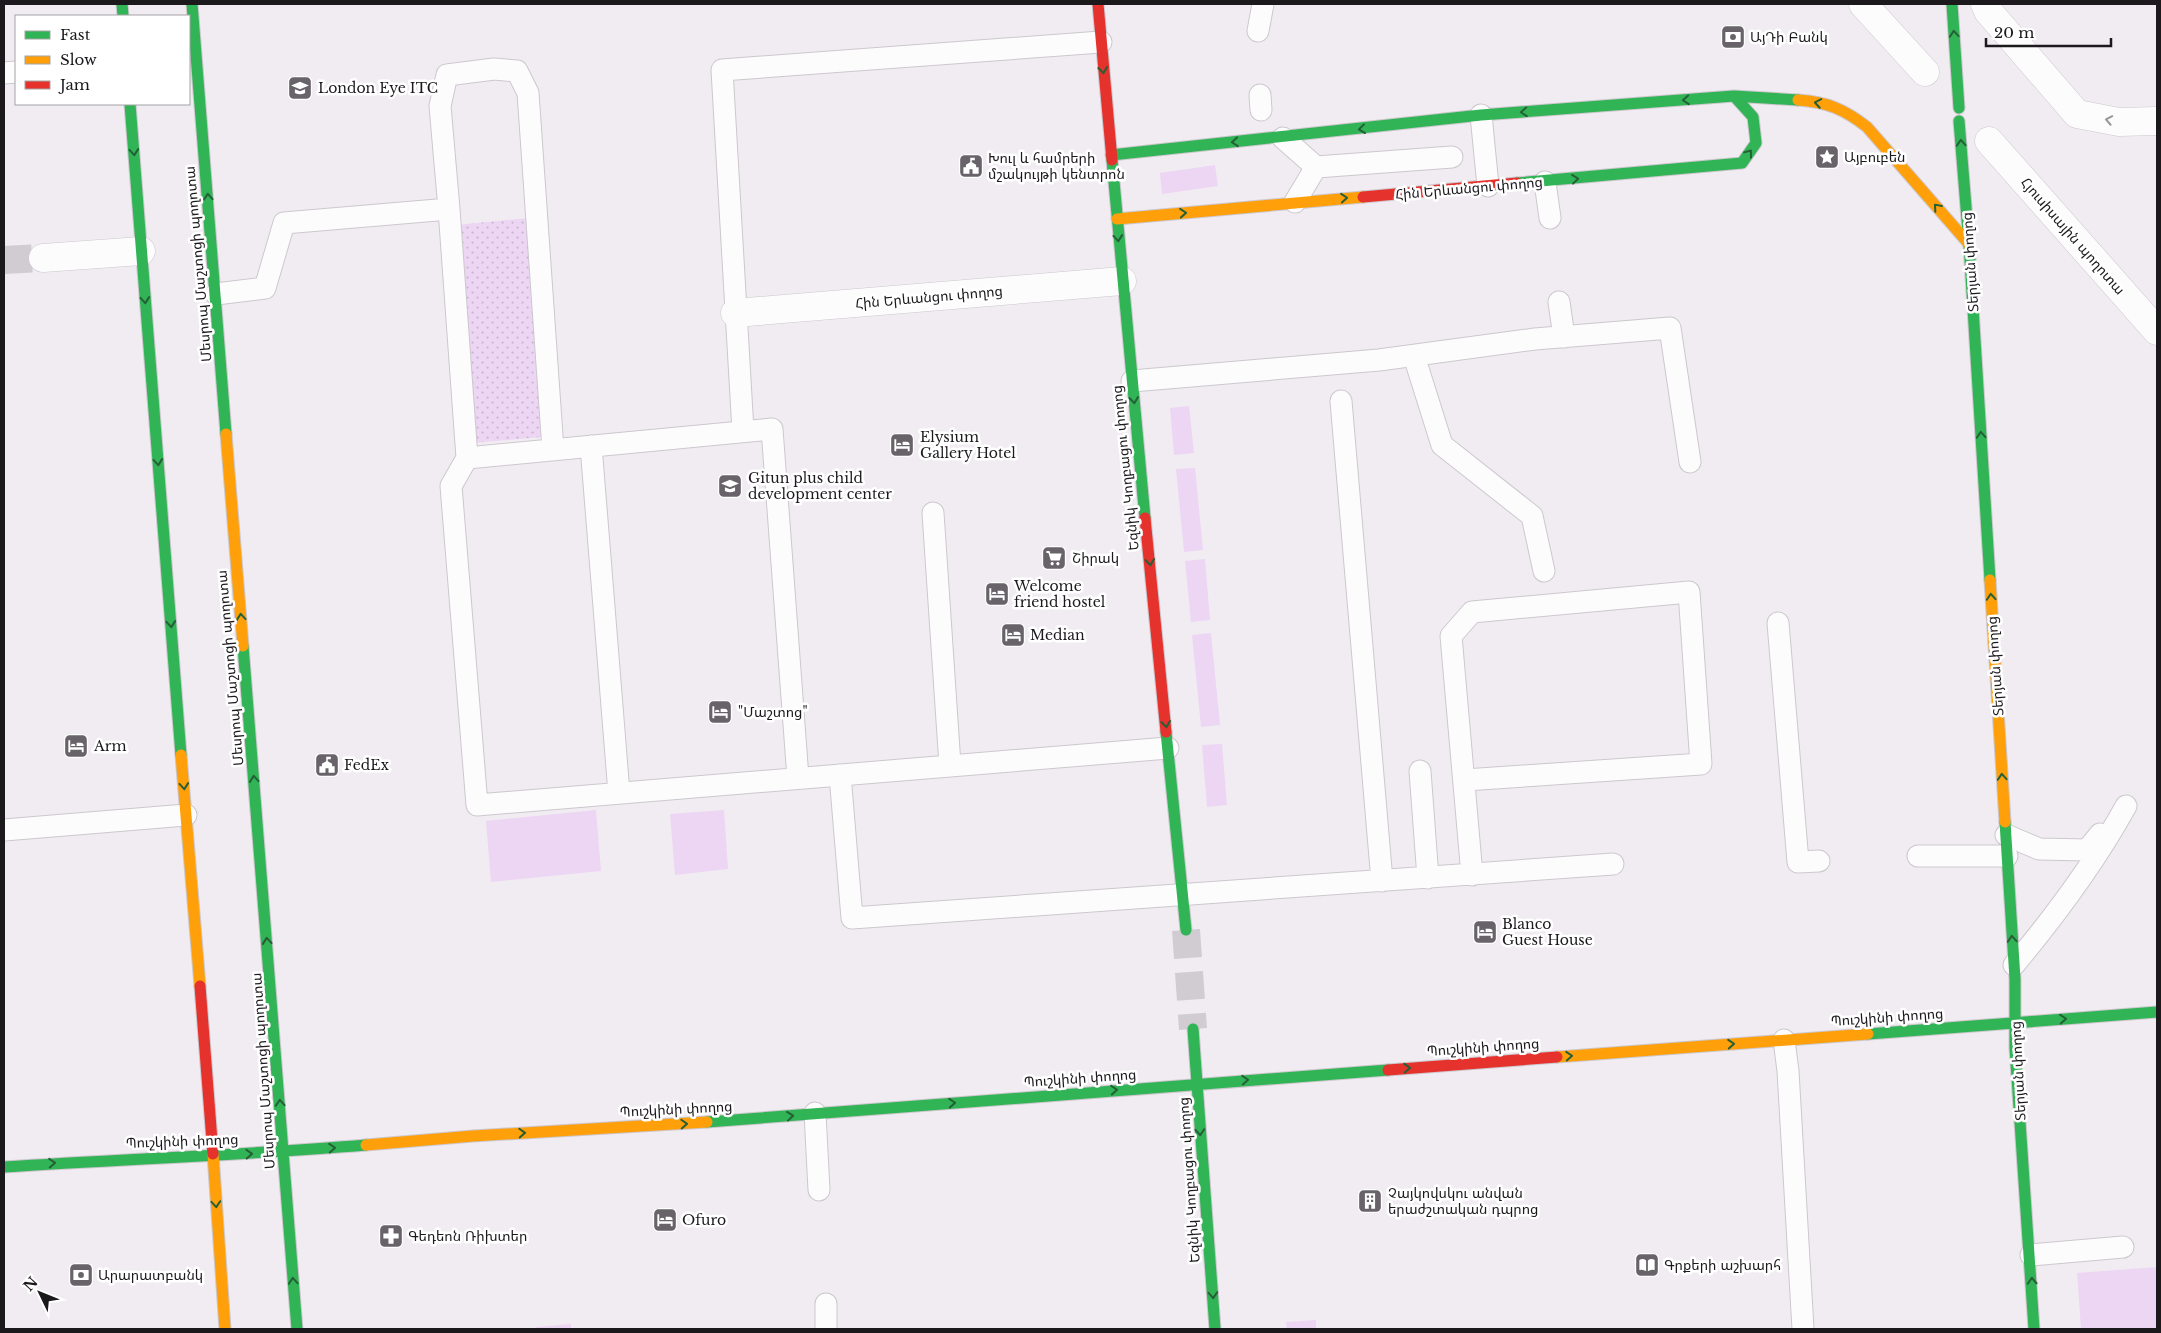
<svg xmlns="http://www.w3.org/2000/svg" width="2161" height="1333" viewBox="0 0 2161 1333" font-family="'Libre Baskerville','Noto Sans Armenian',serif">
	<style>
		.green { fill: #edd6f4 }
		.park { fill: url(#park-dots) }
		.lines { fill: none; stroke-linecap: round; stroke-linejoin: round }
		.street-tunnel { stroke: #d1ccd2; stroke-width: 28; stroke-dasharray: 28 14; stroke-linecap: butt }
		.secondary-tunnel { stroke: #d1ccd2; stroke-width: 28; stroke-dasharray: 28 14; stroke-linecap: butt }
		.lane-casing { stroke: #ccc8cd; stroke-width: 23 }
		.street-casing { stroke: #ccc8cd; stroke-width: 29 }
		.fast-casing { stroke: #ccc8cd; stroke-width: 13 }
		.slow-casing { stroke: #ccc8cd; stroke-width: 13 }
		.jam-casing { stroke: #ccc8cd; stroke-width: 13 }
		.lane { stroke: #fdfcfd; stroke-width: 21 }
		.street { stroke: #fdfcfd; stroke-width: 28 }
		.fast { stroke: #30b455; stroke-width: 11 }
		.slow { stroke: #ff9f0a; stroke-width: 11 }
		.jam { stroke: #e5322d; stroke-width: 11 }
		.oneway { stroke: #255f36 }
		.oneway2 { stroke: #989698 }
		.labels { text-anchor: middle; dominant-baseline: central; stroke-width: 5; stroke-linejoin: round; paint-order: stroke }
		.poi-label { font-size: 14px; fill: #1c191d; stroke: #fff; text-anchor: start }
		.street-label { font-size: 14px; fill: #1c191d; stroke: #fff }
	</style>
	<defs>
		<pattern id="park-dots" width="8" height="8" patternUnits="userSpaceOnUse" patternTransform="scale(1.25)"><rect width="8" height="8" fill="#edd6f4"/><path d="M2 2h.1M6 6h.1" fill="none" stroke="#cbb7d1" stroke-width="1.8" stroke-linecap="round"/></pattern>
	</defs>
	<rect width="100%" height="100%" fill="#f1ecf2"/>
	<!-- green -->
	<path class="green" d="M 1215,165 L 1218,186 L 1162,194 L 1160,173 Z
		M 1189,406 L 1194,453 L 1174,455 L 1170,408 Z
		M 1195,468 L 1203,550 L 1184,552 L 1176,469 Z
		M 1205,559 L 1210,620 L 1191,622 L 1185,561 Z
		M 1211,633 L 1220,725 L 1201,727 L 1192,635 Z
		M 1222,744 L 1227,805 L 1207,807 L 1202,745 Z
		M 596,810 L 601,871 L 491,882 L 486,821 Z
		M 724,810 L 728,869 L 675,875 L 670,814 Z
		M 2157,1267 L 2157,1329 L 2081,1329 L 2077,1273 Z
		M 1316,1320 L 1316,1329 L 1287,1329 L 1286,1322 Z
		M 571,1324 L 571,1329 L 536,1329 L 536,1327 Z"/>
	<!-- park -->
	<path class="park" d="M 529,218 L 542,437 L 472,443 L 456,225 Z"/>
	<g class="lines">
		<!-- street-tunnel -->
		<path class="street-tunnel" d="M 4,260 L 43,258"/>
		<!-- secondary-tunnel -->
		<path class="secondary-tunnel" d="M 1186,930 L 1193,1029"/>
		<defs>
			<path id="lane" d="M 1258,31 L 1263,4
				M 4,73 L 16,72
				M 1260,95 L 1261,110
				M 1481,115 L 1488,186
				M 1283,138 L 1316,167 L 1452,157
				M 1545,182 L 1550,218
				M 1295,202 L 1316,167
				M 216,294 L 265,288 L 284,223 L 449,209
				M 1559,302 L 1564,337
				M 1414,356 L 1442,445 L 1532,516 L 1544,571
				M 1132,381 L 1379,360 L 1535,339 L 1670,328 L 1690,462
				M 1341,401 L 1382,881
				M 743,431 L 722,70 L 1101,42
				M 591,446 L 619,793
				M 553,450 L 528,93 L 517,71 L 494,69 L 447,75 L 440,106 L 449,209 L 467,458 L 451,486 L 477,805 L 1168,748
				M 467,458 L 772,429 L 798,778
				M 933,513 L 950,765
				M 1778,623 L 1798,862 L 1819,861
				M 1420,771 L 1428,878
				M 840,775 L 852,918 L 1613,864
				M 1465,780 L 1701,764 L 1689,592 L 1472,612 L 1451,636 L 1472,875
				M 4,830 L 186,815
				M 2006,835 L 2039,849 L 2087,850 L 2100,834
				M 1918,856 L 2007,856
				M 2014,965 C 2055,916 2095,862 2126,806
				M 1784,1040 L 1788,1071 L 1803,1329
				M 815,1113 L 819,1190
				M 2031,1255 L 2123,1247
				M 826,1304 L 826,1329"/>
			<path id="street" d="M 1863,4 L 1925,72
				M 1985,4 L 1988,11 L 2077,114 L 2119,122 L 2157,121
				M 1989,141 L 2157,331
				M 43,258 L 141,251
				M 735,313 L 1122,281"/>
			<path id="fast" d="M 122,4 L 123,16
				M 192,4 L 226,434
				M 1952,4 L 1959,108
				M 130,104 L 181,755
				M 1959,121 L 1969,244 L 1990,580
				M 1111,155 L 1481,115 L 1734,96 L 1798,100
				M 1112,160 L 1145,518
				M 1517,183 L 1742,163 L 1756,143 L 1753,117 L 1734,96
				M 243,646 L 297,1329
				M 1166,732 L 1186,930
				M 2005,822 L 2015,979 L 2015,1048 L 2034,1329
				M 1193,1029 L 1215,1329
				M 1868,1034 L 2157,1012
				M 707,1122 L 1388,1070
				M 4,1167 C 125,1159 246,1155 366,1145"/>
			<path id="slow" d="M 1798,100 C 1827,102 1844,109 1867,127 L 1969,244
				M 1117,219 L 1363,197
				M 226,434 L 243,646
				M 1990,580 L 2005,822
				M 181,755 L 200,986
				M 1557,1057 L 1868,1034
				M 366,1145 L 473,1136 L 707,1122
				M 213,1154 L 225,1329"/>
			<path id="jam" d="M 1098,4 L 1112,160
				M 1363,197 L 1517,183
				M 1145,518 L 1166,732
				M 200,986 L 213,1154
				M 1388,1070 L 1557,1057"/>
		</defs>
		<!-- lane casing -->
		<use href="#lane" class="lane-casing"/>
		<!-- street casing -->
		<use href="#street" class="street-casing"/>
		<!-- fast casing -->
		<use href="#fast" class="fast-casing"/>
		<!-- slow casing -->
		<use href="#slow" class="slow-casing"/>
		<!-- jam casing -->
		<use href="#jam" class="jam-casing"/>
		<!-- lane -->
		<use href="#lane" class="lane"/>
		<!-- street -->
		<use href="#street" class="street"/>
		<!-- fast -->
		<use href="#fast" class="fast"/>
		<!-- slow -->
		<use href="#slow" class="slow"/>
		<!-- jam -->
		<use href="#jam" class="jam"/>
	</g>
	<!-- one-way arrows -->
	<defs><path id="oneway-chevron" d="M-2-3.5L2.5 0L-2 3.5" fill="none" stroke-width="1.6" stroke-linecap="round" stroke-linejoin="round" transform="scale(1.25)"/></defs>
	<g class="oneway">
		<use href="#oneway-chevron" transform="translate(1954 34) rotate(-94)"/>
		<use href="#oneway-chevron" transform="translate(1103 70) rotate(84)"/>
		<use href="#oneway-chevron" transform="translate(1686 100) rotate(176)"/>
		<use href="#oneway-chevron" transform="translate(1818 103) rotate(-170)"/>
		<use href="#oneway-chevron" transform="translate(1524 112) rotate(176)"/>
		<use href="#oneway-chevron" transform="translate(1362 129) rotate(173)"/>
		<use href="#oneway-chevron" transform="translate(1235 142) rotate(175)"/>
		<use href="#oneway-chevron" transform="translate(1961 143) rotate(-94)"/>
		<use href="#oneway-chevron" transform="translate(134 152) rotate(85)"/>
		<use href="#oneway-chevron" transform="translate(1749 153) rotate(-53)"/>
		<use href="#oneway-chevron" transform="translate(1575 179) rotate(-6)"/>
		<use href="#oneway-chevron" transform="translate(208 197) rotate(-94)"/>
		<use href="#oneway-chevron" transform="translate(1344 198) rotate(-5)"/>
		<use href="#oneway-chevron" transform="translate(1937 207) rotate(-131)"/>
		<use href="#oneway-chevron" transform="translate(1183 213) rotate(-5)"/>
		<use href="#oneway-chevron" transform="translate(1118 238) rotate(85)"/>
		<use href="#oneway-chevron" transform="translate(145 300) rotate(85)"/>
		<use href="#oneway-chevron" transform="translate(1134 400) rotate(84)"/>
		<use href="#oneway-chevron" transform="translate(1981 435) rotate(-94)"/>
		<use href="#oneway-chevron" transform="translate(158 462) rotate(85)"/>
		<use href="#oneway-chevron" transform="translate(1150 562) rotate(84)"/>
		<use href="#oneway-chevron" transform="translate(1991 597) rotate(-94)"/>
		<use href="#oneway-chevron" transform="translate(241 617) rotate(-95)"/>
		<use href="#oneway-chevron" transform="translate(171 624) rotate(85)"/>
		<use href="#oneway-chevron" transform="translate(1166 724) rotate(84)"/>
		<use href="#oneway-chevron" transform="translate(2002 777) rotate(-94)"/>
		<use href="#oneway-chevron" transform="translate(254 779) rotate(-95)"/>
		<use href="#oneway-chevron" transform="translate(184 786) rotate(85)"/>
		<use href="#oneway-chevron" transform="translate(2012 939) rotate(-94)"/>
		<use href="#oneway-chevron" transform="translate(267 941) rotate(-95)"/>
		<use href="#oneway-chevron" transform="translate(2063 1019) rotate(-4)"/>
		<use href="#oneway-chevron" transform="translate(1731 1044) rotate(-4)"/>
		<use href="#oneway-chevron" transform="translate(1569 1056) rotate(-4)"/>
		<use href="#oneway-chevron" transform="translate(1407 1068) rotate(-4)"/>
		<use href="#oneway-chevron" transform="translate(1245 1080) rotate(-4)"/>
		<use href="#oneway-chevron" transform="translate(1114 1090) rotate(-4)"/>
		<use href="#oneway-chevron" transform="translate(280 1103) rotate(-94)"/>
		<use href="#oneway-chevron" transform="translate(952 1103) rotate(-4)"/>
		<use href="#oneway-chevron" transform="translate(790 1116) rotate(-6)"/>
		<use href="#oneway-chevron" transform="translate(684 1124) rotate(-3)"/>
		<use href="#oneway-chevron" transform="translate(1200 1132) rotate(86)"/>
		<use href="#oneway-chevron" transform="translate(522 1133) rotate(-3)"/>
		<use href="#oneway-chevron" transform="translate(332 1148) rotate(-4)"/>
		<use href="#oneway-chevron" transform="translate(249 1154) rotate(-3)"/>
		<use href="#oneway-chevron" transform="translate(52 1163) rotate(-4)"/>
		<use href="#oneway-chevron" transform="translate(216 1204) rotate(86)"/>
		<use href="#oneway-chevron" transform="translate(293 1281) rotate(-94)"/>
		<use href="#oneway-chevron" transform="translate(2032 1281) rotate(-93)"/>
		<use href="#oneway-chevron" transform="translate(1213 1295) rotate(86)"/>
	</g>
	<use class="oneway2" href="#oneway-chevron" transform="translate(2109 120) rotate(-169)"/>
	<!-- icons -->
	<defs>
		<symbol id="bank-square" viewBox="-11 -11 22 22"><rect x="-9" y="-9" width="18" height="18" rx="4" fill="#676368" stroke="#fff"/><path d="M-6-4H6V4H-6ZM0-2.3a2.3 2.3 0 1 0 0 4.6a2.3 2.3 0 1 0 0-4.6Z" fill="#fff"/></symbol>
		<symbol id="school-square" viewBox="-11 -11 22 22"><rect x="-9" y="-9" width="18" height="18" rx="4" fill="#676368" stroke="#fff"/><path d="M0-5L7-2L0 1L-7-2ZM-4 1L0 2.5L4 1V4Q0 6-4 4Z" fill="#fff"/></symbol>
		<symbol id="sight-square" viewBox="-11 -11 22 22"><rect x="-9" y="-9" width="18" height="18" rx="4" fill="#676368" stroke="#fff"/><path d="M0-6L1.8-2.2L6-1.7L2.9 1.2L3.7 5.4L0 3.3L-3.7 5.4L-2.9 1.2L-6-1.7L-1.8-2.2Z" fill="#fff"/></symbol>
		<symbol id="civic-square" viewBox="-11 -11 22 22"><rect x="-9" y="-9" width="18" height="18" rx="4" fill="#676368" stroke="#fff"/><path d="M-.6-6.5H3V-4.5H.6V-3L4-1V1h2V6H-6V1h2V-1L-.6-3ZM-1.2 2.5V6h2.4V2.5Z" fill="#fff"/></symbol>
		<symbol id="hotel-square" viewBox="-11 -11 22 22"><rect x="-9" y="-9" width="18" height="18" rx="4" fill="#676368" stroke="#fff"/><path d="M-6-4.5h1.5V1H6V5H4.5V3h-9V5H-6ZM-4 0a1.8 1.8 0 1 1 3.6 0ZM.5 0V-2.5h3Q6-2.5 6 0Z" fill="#fff"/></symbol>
		<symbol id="supermarket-square" viewBox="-11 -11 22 22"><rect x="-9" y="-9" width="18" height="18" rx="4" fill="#676368" stroke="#fff"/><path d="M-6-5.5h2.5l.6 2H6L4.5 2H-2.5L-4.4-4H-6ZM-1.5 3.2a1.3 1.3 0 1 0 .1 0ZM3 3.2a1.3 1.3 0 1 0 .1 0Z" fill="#fff"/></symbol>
		<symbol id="building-square" viewBox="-11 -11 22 22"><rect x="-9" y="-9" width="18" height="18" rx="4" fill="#676368" stroke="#fff"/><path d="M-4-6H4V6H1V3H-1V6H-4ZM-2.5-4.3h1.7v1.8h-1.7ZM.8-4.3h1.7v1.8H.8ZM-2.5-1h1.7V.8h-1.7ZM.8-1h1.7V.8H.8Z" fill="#fff"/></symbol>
		<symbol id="pharmacy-square" viewBox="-11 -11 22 22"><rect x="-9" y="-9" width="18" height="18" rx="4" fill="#676368" stroke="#fff"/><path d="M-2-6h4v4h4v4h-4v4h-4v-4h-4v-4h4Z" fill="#fff"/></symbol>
		<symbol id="library-square" viewBox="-11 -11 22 22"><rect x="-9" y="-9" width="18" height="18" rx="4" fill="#676368" stroke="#fff"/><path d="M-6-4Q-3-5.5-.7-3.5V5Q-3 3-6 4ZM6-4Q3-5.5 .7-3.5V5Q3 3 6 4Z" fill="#fff"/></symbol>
	</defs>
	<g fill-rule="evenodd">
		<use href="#bank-square" x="1719" y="23" width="28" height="28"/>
		<use href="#school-square" x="286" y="74" width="28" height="28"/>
		<use href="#sight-square" x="1813" y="143" width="28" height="28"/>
		<use href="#civic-square" x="957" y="152" width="28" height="28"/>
		<use href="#hotel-square" x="888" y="431" width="28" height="28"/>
		<use href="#school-square" x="716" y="472" width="28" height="28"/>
		<use href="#supermarket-square" x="1040" y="544" width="28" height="28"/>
		<use href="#hotel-square" x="983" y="580" width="28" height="28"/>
		<use href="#hotel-square" x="999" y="621" width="28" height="28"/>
		<use href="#hotel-square" x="706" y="698" width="28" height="28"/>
		<use href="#hotel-square" x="62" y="732" width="28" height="28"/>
		<use href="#civic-square" x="313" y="751" width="28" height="28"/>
		<use href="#hotel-square" x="1471" y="918" width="28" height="28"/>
		<use href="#building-square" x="1356" y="1187" width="28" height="28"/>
		<use href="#hotel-square" x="651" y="1206" width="28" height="28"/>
		<use href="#pharmacy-square" x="377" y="1222" width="28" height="28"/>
		<use href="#library-square" x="1633" y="1251" width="28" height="28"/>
		<use href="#bank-square" x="67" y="1261" width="28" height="28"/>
	</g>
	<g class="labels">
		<!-- poi labels -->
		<g class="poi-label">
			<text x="1750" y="37">ԱյԴի Բանկ</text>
			<text x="318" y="88">London Eye ITC</text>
			<text x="1844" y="157">Այբուբեն</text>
			<text x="988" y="158">Խուլ և համրերի<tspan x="988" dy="16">մշակույթի կենտրոն</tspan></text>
			<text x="920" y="437">Elysium<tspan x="920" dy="16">Gallery Hotel</tspan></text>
			<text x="748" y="478">Gitun plus child<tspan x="748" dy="16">development center</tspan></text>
			<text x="1072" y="558">Շիրակ</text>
			<text x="1014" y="586">Welcome<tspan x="1014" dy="16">friend hostel</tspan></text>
			<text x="1030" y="635">Median</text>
			<text x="738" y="712">"Մաշտոց"</text>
			<text x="94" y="746">Arm</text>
			<text x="344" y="765">FedEx</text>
			<text x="1502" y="924">Blanco<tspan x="1502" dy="16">Guest House</tspan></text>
			<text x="1388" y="1193">Չայկովսկու անվան<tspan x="1388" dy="16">երաժշտական դպրոց</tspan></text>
			<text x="682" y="1220">Ofuro</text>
			<text x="408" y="1236">Գեդեոն Ռիխտեր</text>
			<text x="1664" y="1265">Գրքերի աշխարհ</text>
			<text x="98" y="1275">Արարատբանկ</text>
		</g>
		<!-- street labels -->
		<g class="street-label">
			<text transform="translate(1469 188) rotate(-5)">Հին Երևանցու փողոց</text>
			<text transform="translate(2073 236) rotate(49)">Հյուսիսային պողոտա</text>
			<text transform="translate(1970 262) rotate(-94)">Տերյան փողոց</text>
			<text transform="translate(198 264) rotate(-95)">Մեսրոպ Մաշտոցի պողոտա</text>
			<text transform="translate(929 297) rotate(-5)">Հին Երևանցու փողոց</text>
			<text transform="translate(1125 468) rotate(-96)">Եզնիկ Կողբացու փողոց</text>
			<text transform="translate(1995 666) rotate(-94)">Տերյան փողոց</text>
			<text transform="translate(230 668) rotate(-95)">Մեսրոպ Մաշտոցի պողոտա</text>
			<text transform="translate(1887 1017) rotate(-4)">Պուշկինի փողոց</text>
			<text transform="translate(1483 1047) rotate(-4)">Պուշկինի փողոց</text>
			<text transform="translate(263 1071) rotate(-94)">Մեսրոպ Մաշտոցի պողոտա</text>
			<text transform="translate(2018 1071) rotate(-93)">Տերյան փողոց</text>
			<text transform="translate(1080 1078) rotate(-4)">Պուշկինի փողոց</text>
			<text transform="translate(676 1109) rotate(-3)">Պուշկինի փողոց</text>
			<text transform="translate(182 1141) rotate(-2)">Պուշկինի փողոց</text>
			<text transform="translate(1189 1180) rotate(-94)">Եզնիկ Կողբացու փողոց</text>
		</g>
	</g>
	<!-- border -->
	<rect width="2161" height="1333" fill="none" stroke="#1c191d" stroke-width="10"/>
	<!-- legend -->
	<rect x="15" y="15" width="175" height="90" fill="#ffffff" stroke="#a4a3a5"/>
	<rect x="25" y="31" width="25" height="8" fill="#30b455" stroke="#a4a3a5"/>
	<text x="60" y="40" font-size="15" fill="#1c191d">Fast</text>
	<rect x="25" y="56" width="25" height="8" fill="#ff9f0a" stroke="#a4a3a5"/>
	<text x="60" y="65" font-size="15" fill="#1c191d">Slow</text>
	<rect x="25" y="81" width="25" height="8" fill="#e5322d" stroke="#a4a3a5"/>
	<text x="60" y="90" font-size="15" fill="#1c191d">Jam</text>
	<!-- north arrow -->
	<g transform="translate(40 1293) rotate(313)" stroke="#ffffff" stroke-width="4" paint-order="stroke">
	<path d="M0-4L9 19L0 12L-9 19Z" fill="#1c191d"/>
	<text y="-8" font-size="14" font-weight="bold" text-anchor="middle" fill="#1c191d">N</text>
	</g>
	<!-- scale -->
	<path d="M1986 38v8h125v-8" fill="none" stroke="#1c191d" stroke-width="2.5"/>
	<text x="1994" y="38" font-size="15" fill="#1c191d" stroke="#ffffff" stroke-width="4" paint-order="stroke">20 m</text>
</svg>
